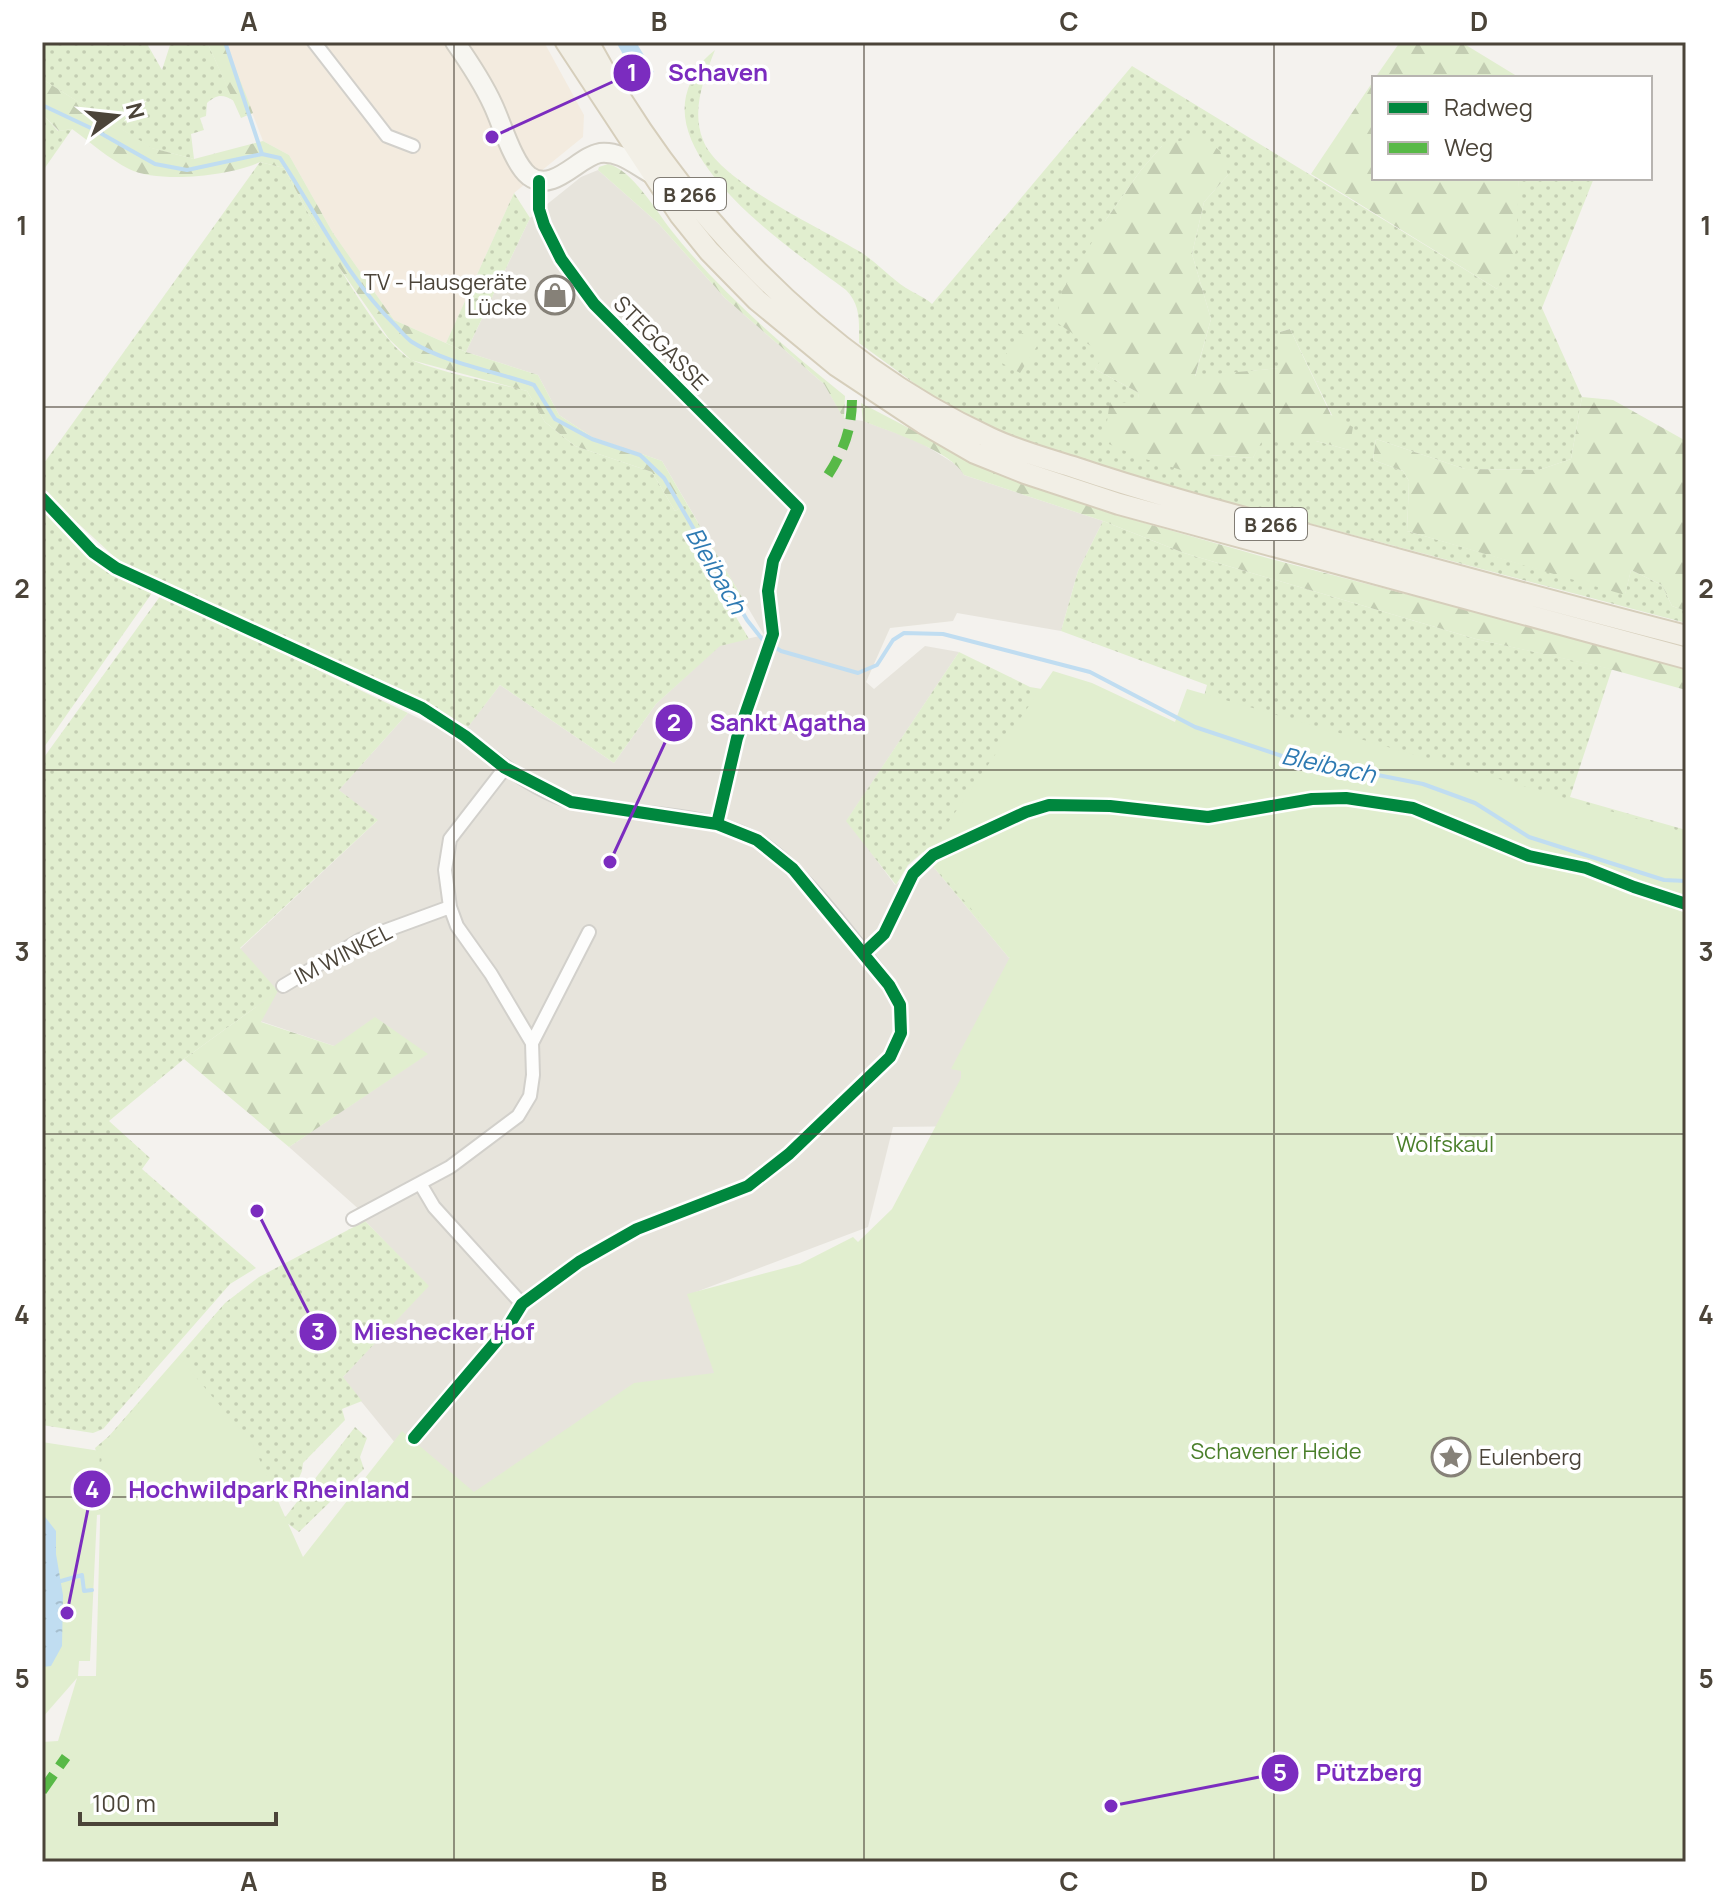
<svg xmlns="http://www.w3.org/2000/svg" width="1728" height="1904" viewBox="0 0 1728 1904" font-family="Manrope,sans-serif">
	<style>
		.residential { fill: #e7e4dc }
		.commercial { fill: #f3ebdf }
		.grass { fill: url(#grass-dots); fill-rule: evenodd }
		.forest { fill: url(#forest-firs) }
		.park { fill: #e1eecf }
		.water { fill: url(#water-ripples) }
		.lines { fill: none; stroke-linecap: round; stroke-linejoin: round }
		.stream { stroke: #c0ddf1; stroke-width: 4 }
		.street-casing { stroke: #d2d0cb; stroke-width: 16 }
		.secondary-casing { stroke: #d3cfc5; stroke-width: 22 }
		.primary-casing { stroke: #d6cebb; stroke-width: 24 }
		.street { stroke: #fdfdfc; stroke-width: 12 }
		.secondary { stroke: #f7f6f1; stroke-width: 18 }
		.primary { stroke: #f2efe6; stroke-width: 20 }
		.quiet { stroke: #58b947; stroke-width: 10; stroke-dasharray: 20 10; stroke-linecap: butt }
		.cycleway-casing { stroke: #fff; stroke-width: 17 }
		.cycleway { stroke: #00873e; stroke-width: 12 }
		.grid { fill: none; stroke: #4b4439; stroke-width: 2; stroke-opacity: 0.55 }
		.labels { text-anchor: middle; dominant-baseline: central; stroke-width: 7; stroke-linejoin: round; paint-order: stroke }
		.shield { fill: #fff; stroke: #817c74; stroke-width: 2 }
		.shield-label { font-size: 20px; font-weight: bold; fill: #4b4439 }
		.poi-label { font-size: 22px; fill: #4b4439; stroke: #fff; text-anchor: end }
		.street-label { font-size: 22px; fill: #4b4439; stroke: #fff }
		.park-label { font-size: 22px; fill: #4a7f2a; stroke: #fff }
		.water-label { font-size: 24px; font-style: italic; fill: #2e7ab2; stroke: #fff }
		.leader { fill: none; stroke: #7b2cbf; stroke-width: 3 }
		.callout-dot { fill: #7b2cbf; stroke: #fff; stroke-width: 3 }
		.mark-label { font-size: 24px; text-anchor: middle; font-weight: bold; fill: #fff }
		.callout-label { font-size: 24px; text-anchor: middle; font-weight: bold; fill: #7b2cbf; stroke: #fff; stroke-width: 7; stroke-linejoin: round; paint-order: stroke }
		.neatline { fill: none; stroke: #4b4439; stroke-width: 3 }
		.grid-label { font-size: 26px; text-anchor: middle; font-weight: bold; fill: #4b4439 }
	</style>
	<defs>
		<pattern id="grass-dots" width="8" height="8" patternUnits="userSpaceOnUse" patternTransform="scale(2)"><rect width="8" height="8" fill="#e1eecf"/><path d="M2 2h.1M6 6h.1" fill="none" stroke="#c3cdb2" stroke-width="1.8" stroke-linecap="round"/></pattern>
		<pattern id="forest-firs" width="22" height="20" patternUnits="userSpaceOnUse" patternTransform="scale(2)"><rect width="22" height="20" fill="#e1eecf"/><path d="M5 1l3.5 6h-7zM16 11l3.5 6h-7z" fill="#c3cdb2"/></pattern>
		<pattern id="water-ripples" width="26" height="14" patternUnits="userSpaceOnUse" patternTransform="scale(2)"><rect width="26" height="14" fill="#c0ddf1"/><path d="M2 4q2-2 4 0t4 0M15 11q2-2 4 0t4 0" fill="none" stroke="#a6bfcf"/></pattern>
	</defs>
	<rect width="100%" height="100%" fill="#f4f2ee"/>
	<!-- residential -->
	<path class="residential" d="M 598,170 L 658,223 L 725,298 L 824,384 L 844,418 L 863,421 L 918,441 L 960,467 L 964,475 L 1103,521 L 1078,571 L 1061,631 L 957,613 L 953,621 L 890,628 L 866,682 L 874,689 L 925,646 L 959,652 L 847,820 L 895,885 L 931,864 L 1009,958 L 1085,915 L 978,1126 L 893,1127 L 868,1227 L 688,1295 L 715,1374 L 474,1493 L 405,1455 L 342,1378 L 428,1286 L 365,1221 L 362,1212 L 289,1147 L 427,1054 L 334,1046 L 260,1021 L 240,949 L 377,821 L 339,790 L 408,713 L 459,738 L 500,685 L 614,763 L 656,704 L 720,645 L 764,635 L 662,461 L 592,437 L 559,415 L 538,375 L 466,352 L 530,218 L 581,177 Z"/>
	<!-- commercial -->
	<path class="commercial" d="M 225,42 L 544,42 L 584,115 L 583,137 L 514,193 L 446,343 L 394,320 L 333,233 L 289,155 L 263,141 Z"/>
	<!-- grass -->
	<path class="grass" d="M 42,42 L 146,42 L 162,70 L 171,42 L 207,42 L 234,101 C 223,94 217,94 207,103 L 206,116 L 200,118 L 204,130 L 191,134 L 194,159 L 151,148 L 42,79 Z
		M 715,50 C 704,78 691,110 703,140 C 718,181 819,227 857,250 C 875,260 889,277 906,288 C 915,294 925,297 932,304 L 1132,66 L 1497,289 L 1516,207 L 1519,178 L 1594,178 L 1542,308 L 1582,397 L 1571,459 L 1539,470 L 1465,469 L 1376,439 L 1373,460 L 1403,471 L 1409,481 L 1407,531 L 1625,594 L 1631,570 L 1662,585 L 1672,606 L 1686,611 L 1686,623 L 1179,489 L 1017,438 L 940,402 L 859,343 C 859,322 861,305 846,290 C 795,252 670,169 686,96 C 691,77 699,62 715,50 ZM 1162,146 L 1228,175 L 1204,202 L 1192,254 L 1211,319 L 1195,377 L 1280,368 L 1280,332 L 1290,329 L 1349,450 L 1316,441 L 1261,441 L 1253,458 L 1209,455 L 1138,404 L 1139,393 L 1095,369 L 1105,356 L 1105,221 L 1141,170 Z
		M 42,114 L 58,131 L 72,129 L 42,172 Z
		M 260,162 L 284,168 C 306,208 376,345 414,361 C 446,374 493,382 527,391 L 545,422 L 575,446 L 652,472 L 675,511 L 687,504 L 743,599 L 733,612 L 749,639 L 720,646 L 656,704 L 614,763 L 500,685 L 468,727 L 421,700 L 121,563 L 42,490 L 42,466 Z
		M 514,193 L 530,218 L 466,352 L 446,343 Z
		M 42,506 L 97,561 L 152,593 L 42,750 Z
		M 1103,521 L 1184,553 L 1476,639 L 1612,669 L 1570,797 L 1686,830 L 1686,870 L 1194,734 L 1207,685 L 1061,631 L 1078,571 Z
		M 161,595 L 408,713 L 339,790 L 378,820 L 240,948 L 278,991 L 184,1059 L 109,1121 L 150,1158 L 142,1169 L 256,1268 L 230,1284 L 103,1429 L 93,1433 L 42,1425 L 42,760 Z
		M 959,652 L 1030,687 L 1095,698 L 1083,916 L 1009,958 L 931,864 L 923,852 L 908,865 L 896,885 L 846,821 Z
		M 365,1221 L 429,1286 L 343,1377 L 362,1401 L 342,1409 L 345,1420 L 303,1463 L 302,1471 L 296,1485 L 273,1493 L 97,1515 L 42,1443 L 96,1451 L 95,1448 L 109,1436 L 225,1303 L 259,1277 Z
		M 355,1427 L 367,1438 L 360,1457 L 364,1469 L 299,1532 L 283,1520 Z"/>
	<!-- forest -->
	<path class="forest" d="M 207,42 L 225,42 L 253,113 L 241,118 Z
		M 1400,42 L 1461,42 L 1520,78 L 1375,78 Z
		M 42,79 L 152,148 L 194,159 L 263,141 L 289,155 L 333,233 L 394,320 L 466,352 L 538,375 L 559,415 L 592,437 L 662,461 L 687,504 L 675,511 L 652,472 L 575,446 L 545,422 L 527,391 L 411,360 L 389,339 L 332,257 L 284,168 L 260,162 C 232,176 159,184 129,169 C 109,159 90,142 72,129 L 59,131 L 42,114 Z
		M 1374,80 L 1374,178 L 1519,178 L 1516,251 L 1497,289 L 1311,174 Z
		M 1201,135 L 1220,151 L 1228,175 L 1204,202 L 1192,254 L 1211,319 L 1195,376 L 1279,368 L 1280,332 L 1290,329 L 1331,415 L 1353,427 L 1349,450 L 1316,441 L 1262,441 L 1253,458 L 1209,455 L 1191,473 L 1142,458 L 1104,442 L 1110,401 L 1137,404 L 1139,393 L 1095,369 L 1104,355 L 1056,322 L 1062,291 L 1105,221 L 1141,170 L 1162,146 Z
		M 608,164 C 631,169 656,210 671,230 C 721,293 782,345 845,396 L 844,419 L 824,384 L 725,298 L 658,223 L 598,170 L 599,167 Z
		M 1022,333 L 1039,343 L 1020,373 L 1000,362 Z
		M 1582,397 L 1613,400 L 1686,441 L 1686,611 L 1672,606 L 1662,585 L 1631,570 L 1625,595 L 1407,531 L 1409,481 L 1403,471 L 1373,460 L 1376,439 L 1465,469 L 1539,470 L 1571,459 Z
		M 861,403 L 987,469 L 1106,512 L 1271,559 L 1686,667 L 1686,690 L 1606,668 L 1476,639 L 1184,553 L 1103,521 L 964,475 C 952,451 888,431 863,421 Z
		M 278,991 L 261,1022 L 334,1046 L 375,1017 L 428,1054 L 289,1147 L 184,1059 Z"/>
	<!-- park -->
	<path class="park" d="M 1053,671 L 1092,683 L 1175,722 L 1187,689 L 1686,833 L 1686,1862 L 42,1862 L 42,1742 L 58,1741 L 77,1678 L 42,1718 L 42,1442 L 100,1451 L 90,1661 L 79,1661 L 78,1676 L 96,1676 L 102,1445 L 179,1357 L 253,1445 L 303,1557 L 402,1431 L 474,1492 L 634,1383 L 714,1373 L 687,1294 L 800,1264 L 853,1237 L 858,1242 L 892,1209 L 961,1078 L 961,1071 L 951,1069 L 1011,955 L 931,862 L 927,853 Z"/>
	<!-- water -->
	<path class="water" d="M 616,42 L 636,42 L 654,72 L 638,81 Z
		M 42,1513 L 56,1531 L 56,1554 L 63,1595 L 62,1646 L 51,1666 L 42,1667 Z"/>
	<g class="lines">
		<!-- stream -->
		<path class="stream" d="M 225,42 L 262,154
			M 42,105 L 95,130 L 155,164 L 187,170 L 262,154 L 280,158 C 317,214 347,278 395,325 C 400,330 406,338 412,342 C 445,363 497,372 534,385 L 555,419 L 592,439 L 640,455 L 664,478 L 747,620 L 762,639 L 781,651 L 858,673 L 877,665 L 893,640 L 904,633 L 943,634 L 1090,672 L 1195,727 L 1282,756 L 1423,784 L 1475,803 L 1529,837 L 1664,880 L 1686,881
			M 61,1581 L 82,1575 L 84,1591 L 92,1590"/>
		<defs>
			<path id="street" d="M 314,42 L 387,136 L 413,146
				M 539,181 L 539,209 L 544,225 L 561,259 L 594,304 L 798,508 L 773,561 L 768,591 L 773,634 L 737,738 L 717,824
				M 864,953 L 884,934 L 906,888
				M 283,986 L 360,940 L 450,907
				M 532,1043 L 589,932
				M 421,1185 L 434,1207 L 522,1304
				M 353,1219 L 450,1167 L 518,1116 L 530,1096 L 533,1075 L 532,1043 L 491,974 L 457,926 L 450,907 L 445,870 L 450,839 L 505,768
				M 414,1438 L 506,1330 L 522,1304 L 579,1262 L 637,1229 L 748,1186 L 789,1154 L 890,1057 L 901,1033 L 900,1005 L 889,985 C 858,945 797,861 753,838 C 699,810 632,816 574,802 C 536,793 495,759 465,736"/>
			<path id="secondary" d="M 455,42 C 469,62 483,83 493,105 C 502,124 513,163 529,176 C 553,194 578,157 600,153 C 620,151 634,164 650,173"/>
			<path id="primary" d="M 566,42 L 680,215 L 709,251 L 757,300 L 837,366 L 923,423 L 975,453 L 1025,473 L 1119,504 L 1686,658
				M 588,42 C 676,206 819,359 990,438 C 1017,451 1048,459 1076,468 C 1153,494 1230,514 1308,535 C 1434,569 1560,604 1686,636"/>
		</defs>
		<!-- street casing -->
		<use href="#street" class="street-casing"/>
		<!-- secondary casing -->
		<use href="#secondary" class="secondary-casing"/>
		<!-- primary casing -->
		<use href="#primary" class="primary-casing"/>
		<!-- street -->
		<use href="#street" class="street"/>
		<!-- secondary -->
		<use href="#secondary" class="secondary"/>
		<!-- primary -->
		<use href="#primary" class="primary"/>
		<!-- quiet -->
		<path class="quiet" d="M 828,475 C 844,450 852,429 852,398
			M 42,1791 L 66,1757"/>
		<defs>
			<path id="cycleway" d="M 539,181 L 539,209 L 544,225 L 561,259 L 594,304 L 798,508 L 773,561 L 768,591 L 773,634 L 737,738 L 717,824
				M 42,498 L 93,552 L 116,568 L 422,708 L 465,736 L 505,768 L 571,802 L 717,824 L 757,840 L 793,869 L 889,985 L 900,1005 L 901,1033 L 890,1057 L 789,1154 L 748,1186 L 637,1229 L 579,1262 L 522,1304 L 506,1330 L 414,1438
				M 864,953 L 884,934 L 913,874 L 933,855 L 1026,812 L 1049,805 L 1110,806 L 1208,817 L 1312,799 L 1346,798 L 1413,808 L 1529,856 L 1586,868 L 1634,887 L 1686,904"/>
		</defs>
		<!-- cycleway casing -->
		<use href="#cycleway" class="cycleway-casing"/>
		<!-- cycleway -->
		<use href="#cycleway" class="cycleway"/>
	</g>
	<!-- grid -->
	<path class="grid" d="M 454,42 L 454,1862M 864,42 L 864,1862M 1274,42 L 1274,1862M 42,407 L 1686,407M 42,770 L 1686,770M 42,1134 L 1686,1134M 42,1497 L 1686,1497"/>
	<!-- icons -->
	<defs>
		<symbol id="shop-ring" viewBox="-11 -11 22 22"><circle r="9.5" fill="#fff" stroke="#868178" stroke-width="1.5"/><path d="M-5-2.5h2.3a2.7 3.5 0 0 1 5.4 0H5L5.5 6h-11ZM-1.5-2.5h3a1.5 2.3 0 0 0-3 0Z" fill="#868178"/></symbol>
		<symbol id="sight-ring" viewBox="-11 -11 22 22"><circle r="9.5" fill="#fff" stroke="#868178" stroke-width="1.5"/><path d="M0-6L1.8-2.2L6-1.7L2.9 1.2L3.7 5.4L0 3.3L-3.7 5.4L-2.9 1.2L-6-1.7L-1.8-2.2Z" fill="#868178"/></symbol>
	</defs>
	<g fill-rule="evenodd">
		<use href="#shop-ring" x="533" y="273" width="44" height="44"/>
		<use href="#sight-ring" x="1429" y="1435" width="44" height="44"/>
	</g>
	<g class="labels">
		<!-- shield labels -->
		<g class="shield">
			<rect x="654" y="178" width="72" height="32" rx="6"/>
			<rect x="1235" y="508" width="72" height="32" rx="6"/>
		</g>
		<g class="shield-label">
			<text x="690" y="194">B 266</text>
			<text x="1271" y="524">B 266</text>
		</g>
		<!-- poi labels -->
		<g class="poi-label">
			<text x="527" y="282">TV - Hausgeräte<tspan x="527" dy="25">Lücke</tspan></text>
			<text x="1479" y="1457" text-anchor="start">Eulenberg</text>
		</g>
		<!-- street labels -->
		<g class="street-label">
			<text transform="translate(661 343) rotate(45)">STEGGASSE</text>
			<text transform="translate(343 954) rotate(-27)">IM WINKEL</text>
		</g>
		<!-- park labels -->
		<g class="park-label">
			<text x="1445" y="1144">Wolfskaul</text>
			<text x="1276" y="1451">Schavener Heide</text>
		</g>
		<!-- water labels -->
		<g class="water-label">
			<text transform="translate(717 570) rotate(60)">Bleibach</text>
			<text transform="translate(1329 764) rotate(12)">Bleibach</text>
		</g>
	</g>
	<!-- callouts -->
	<path class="leader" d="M492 137L632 73M610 862L674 723M257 1211L318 1332M67 1613L92 1489M1111 1806L1280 1773"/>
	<g class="callout-dot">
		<circle cx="492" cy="137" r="8"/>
		<circle cx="610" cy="862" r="8"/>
		<circle cx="257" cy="1211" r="8"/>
		<circle cx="67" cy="1613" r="8"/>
		<circle cx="1111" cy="1806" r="8"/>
		<circle cx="632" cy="73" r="20"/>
		<circle cx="674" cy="723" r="20"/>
		<circle cx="318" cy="1332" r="20"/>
		<circle cx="92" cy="1489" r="20"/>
		<circle cx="1280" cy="1773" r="20"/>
	</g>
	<g class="mark-label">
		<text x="632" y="81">1</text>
		<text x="674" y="731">2</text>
		<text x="318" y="1340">3</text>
		<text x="92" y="1498">4</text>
		<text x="1280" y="1781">5</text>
	</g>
	<g class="callout-label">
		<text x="718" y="81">Schaven</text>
		<text x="788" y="731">Sankt Agatha</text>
		<text x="444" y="1340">Mieshecker Hof</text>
		<text x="269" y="1498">Hochwildpark Rheinland</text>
		<text x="1369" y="1781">Pützberg</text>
	</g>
	<!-- border -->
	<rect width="1728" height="1904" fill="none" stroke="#ffffff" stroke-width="88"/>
	<!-- legend -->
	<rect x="1372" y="76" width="280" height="104" fill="#ffffff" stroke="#b7b4b0" stroke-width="2"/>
	<rect x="1388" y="102" width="40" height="12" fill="#00873e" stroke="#b7b4b0" stroke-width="2"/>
	<text x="1444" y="116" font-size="24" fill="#4b4439">Radweg</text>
	<rect x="1388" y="142" width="40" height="12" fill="#58b947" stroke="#b7b4b0" stroke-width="2"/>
	<text x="1444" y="156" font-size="24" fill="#4b4439">Weg</text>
	<!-- north arrow -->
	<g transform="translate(116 116) rotate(75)" stroke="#ffffff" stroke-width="6" paint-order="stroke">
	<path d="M0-6L14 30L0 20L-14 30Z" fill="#4b4439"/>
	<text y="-12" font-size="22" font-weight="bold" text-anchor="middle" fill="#4b4439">N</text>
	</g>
	<!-- scale -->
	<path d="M80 1812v12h196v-12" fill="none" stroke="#4b4439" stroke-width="4"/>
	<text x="92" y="1812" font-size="24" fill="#4b4439" stroke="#ffffff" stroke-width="6" paint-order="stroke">100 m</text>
	<rect x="44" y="44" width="1640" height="1816" class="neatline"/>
	<g class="grid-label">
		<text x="249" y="31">A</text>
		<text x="659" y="31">B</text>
		<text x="1069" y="31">C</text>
		<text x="1479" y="31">D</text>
		<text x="22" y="235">1</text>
		<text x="1706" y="235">1</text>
		<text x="22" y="598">2</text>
		<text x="1706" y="598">2</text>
		<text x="22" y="961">3</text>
		<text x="1706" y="961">3</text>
		<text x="22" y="1324">4</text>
		<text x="1706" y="1324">4</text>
		<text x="22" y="1688">5</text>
		<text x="1706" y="1688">5</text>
		<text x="249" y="1891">A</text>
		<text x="659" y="1891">B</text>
		<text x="1069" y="1891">C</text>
		<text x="1479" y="1891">D</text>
	</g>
</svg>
